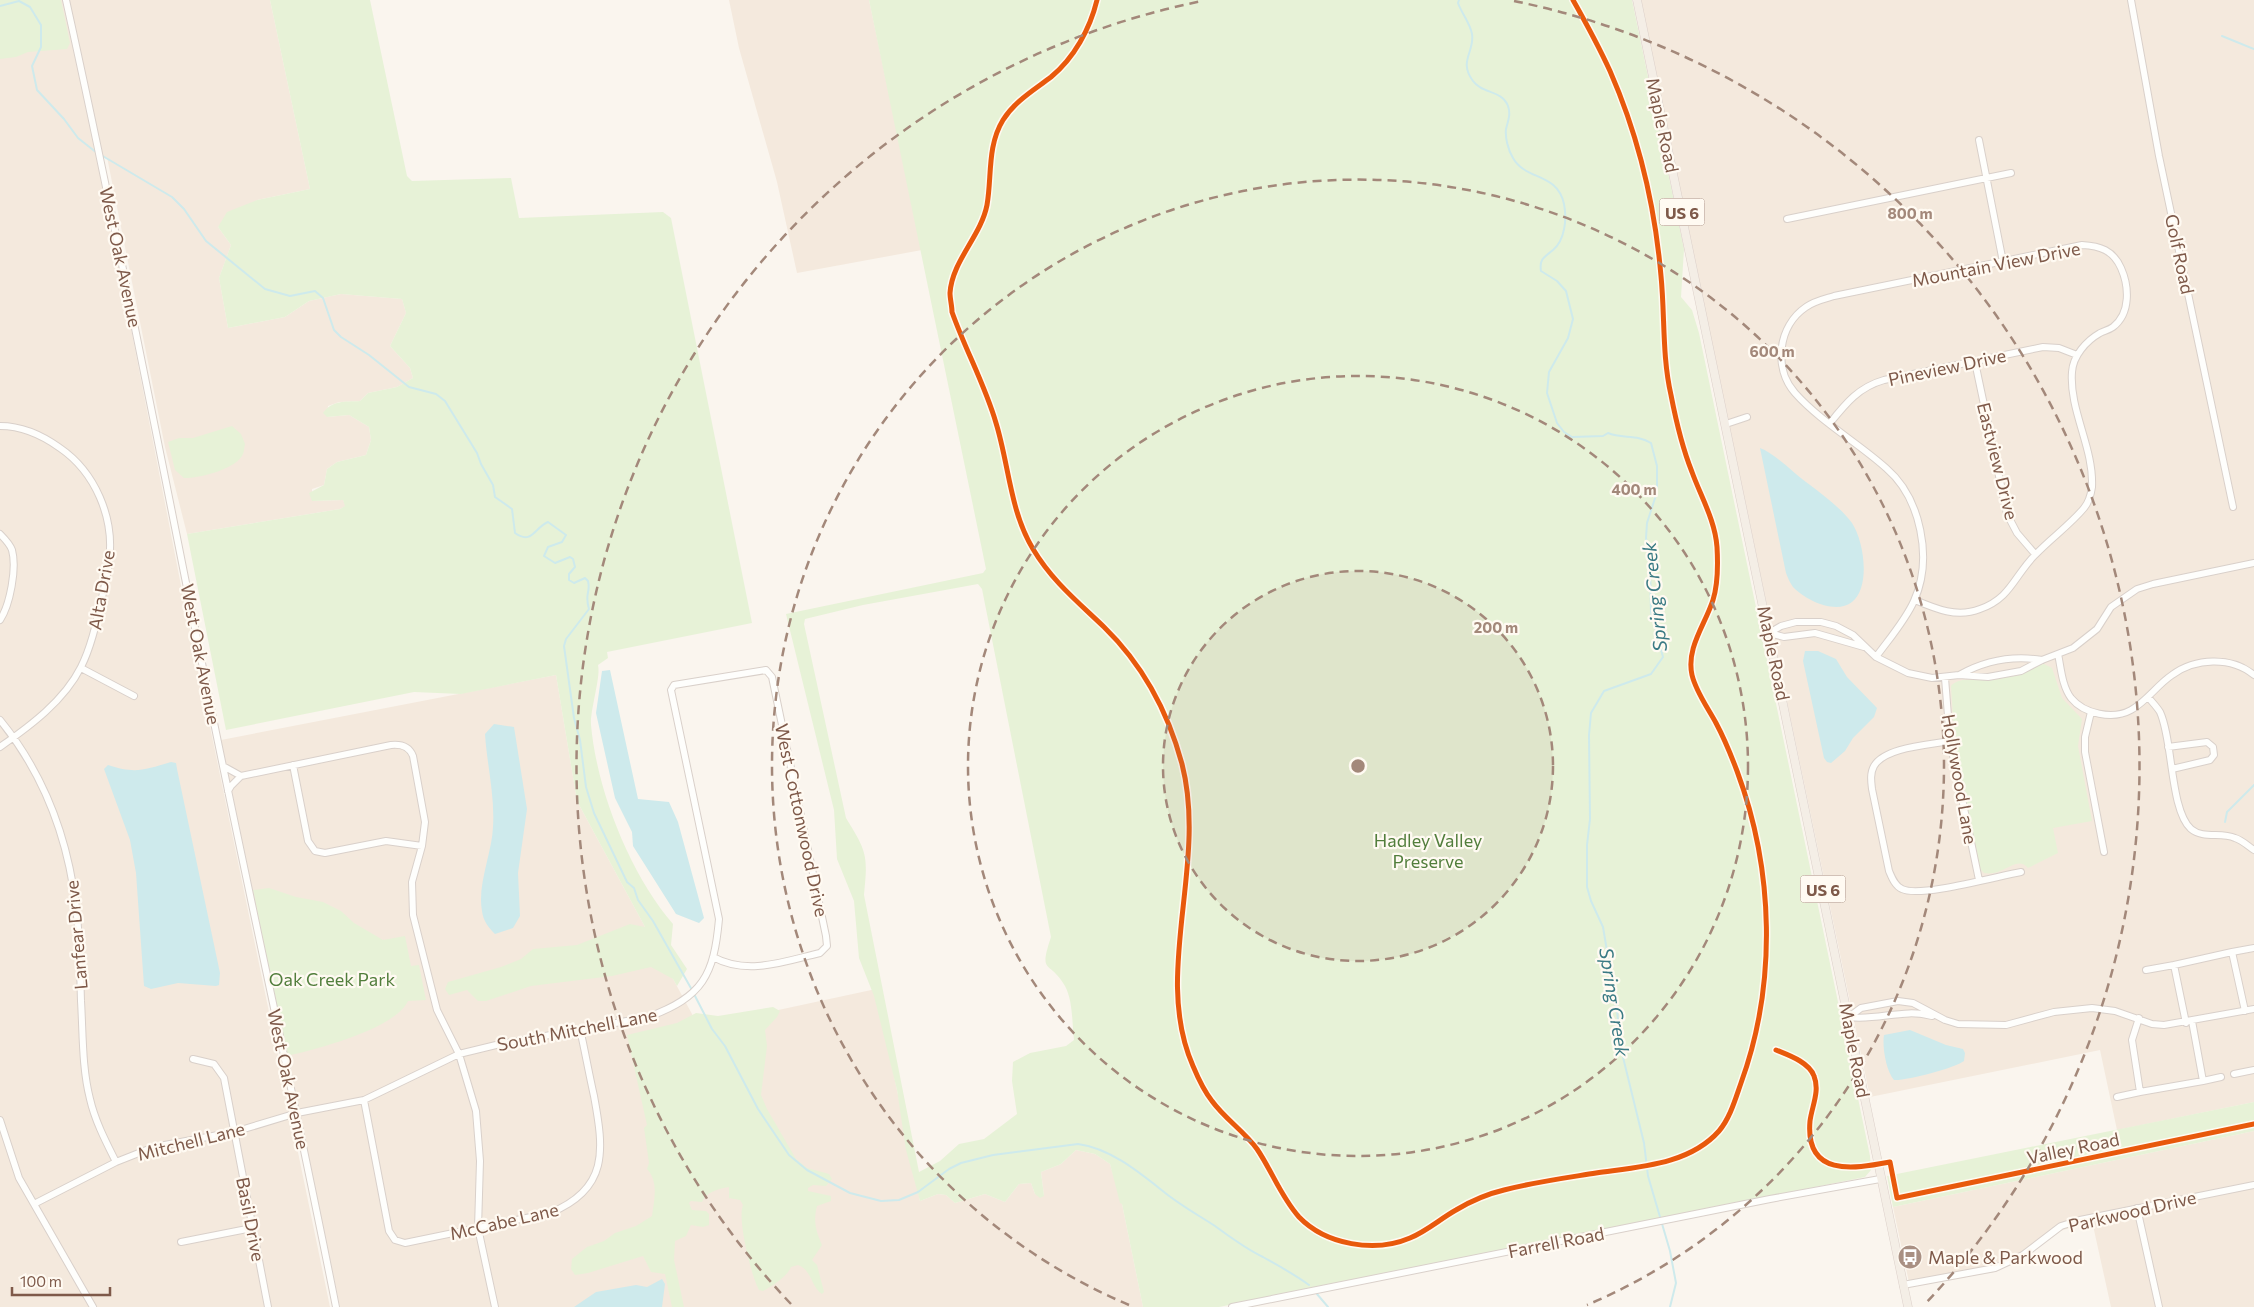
<svg xmlns="http://www.w3.org/2000/svg" width="2254" height="1307" viewBox="0 0 2254 1307" font-family="Commissioner,sans-serif">
	<style>
		.residential { fill: #f4e9dd }
		.green { fill: #e7f2d7; fill-rule: evenodd }
		.water { fill: #ceeaec }
		.lines { fill: none; stroke-linecap: round; stroke-linejoin: round }
		.stream { stroke: #ceeaec; stroke-width: 2 }
		.minor-casing { stroke: #d9d0ca; stroke-width: 8 }
		.major-casing { stroke: #dcd0ca; stroke-width: 9 }
		.minor { stroke: #fefefc; stroke-width: 6 }
		.major { stroke: #f4eee6; stroke-width: 8 }
		.cycleway-casing { stroke: #fffaf2; stroke-width: 8 }
		.cycleway { stroke: #e8590c; stroke-width: 5 }
		.ring { fill: none; stroke: #a3887a; stroke-width: 2.5; stroke-dasharray: 9 6 }
		.labels { text-anchor: middle; dominant-baseline: central; stroke-width: 4.5; stroke-linejoin: round; paint-order: stroke }
		.shield { fill: #fffaf2; stroke: #a5897c; stroke-width: 1 }
		.shield-label { font-size: 16px; font-weight: bold; fill: #7e5949 }
		.street-label { font-size: 18px; fill: #7e5949; stroke: #fffaf2 }
		.park-label { font-size: 18px; fill: #527e3c; stroke: #fffaf2 }
		.poi-label { font-size: 18px; fill: #7e5949; stroke: #fffaf2; text-anchor: start }
		.water-label { font-size: 19px; font-style: italic; fill: #3a7a84; stroke: #fffaf2 }
		.centre { fill: #a3887a; stroke: #fffaf2; stroke-width: 2.5 }
		.ring-label { font-size: 15px; text-anchor: middle; font-weight: bold; fill: #a3887a; stroke: #fffaf2; stroke-width: 4.5; stroke-linejoin: round; paint-order: stroke }
	</style>
	<rect width="100%" height="100%" fill="#faf5ee"/>
	<!-- residential -->
	<path class="residential" d="M 0,0 L 270,0 L 310,189 L 257,200 L 218,227 L 231,245 L 219,278 L 228,328 L 285,317 L 309,301 L 341,294 L 402,299 L 406,313 L 390,346 L 410,368 L 413,378 L 397,387 L 368,393 L 360,401 L 339,402 L 328,406 L 327,417 L 349,415 L 369,427 L 371,440 L 366,455 L 337,462 L 327,469 L 324,485 L 312,489 L 312,501 L 343,500 L 346,506 L 340,509 L 187,534 L 165,447 L 107,157 L 98,159 L 184,601 L 330,1307 L 0,1307 Z
		M 729,0 L 869,0 L 922,250 L 797,273 L 777,182 L 739,48 Z
		M 1640,0 L 2254,0 L 2254,1102 L 2117,1130 L 2100,1050 L 1870,1097 Z
		M 556,675 L 577,801 L 699,1027 L 876,989 L 920,1201 L 938,1194 L 946,1195 L 955,1203 L 985,1194 L 1005,1202 L 1019,1184 L 1031,1183 L 1035,1194 L 1044,1196 L 1041,1172 L 1061,1164 L 1076,1150 L 1095,1154 L 1110,1164 L 1122,1204 L 1143,1307 L 340,1307 L 221,740 Z
		M 2254,1131 L 2254,1307 L 2111,1307 L 2092,1221 L 2060,1231 L 2019,1261 L 1994,1272 L 1910,1287 L 1893,1207 Z"/>
	<!-- green -->
	<path class="green" d="M 0,0 L 61,0 L 70,43 L 67,49 L 28,52 L 16,57 L 0,59 Z
		M 270,0 L 370,0 L 407,176 L 412,181 L 511,178 L 519,218 L 663,212 L 671,218 L 752,623 L 607,652 L 608,658 L 598,665 C 601,677 590,710 591,725 C 597,791 630,874 673,924 L 671,945 L 687,969 L 677,986 L 673,979 L 651,967 L 612,976 L 531,986 L 486,1001 L 478,1001 L 467,990 L 449,995 L 445,989 L 448,982 L 501,967 L 521,959 L 533,949 L 577,945 L 630,924 L 645,927 L 577,801 L 556,675 L 461,694 L 414,692 L 226,730 L 187,534 L 340,509 L 345,506 L 343,500 L 312,501 L 309,493 L 324,485 L 327,469 L 337,462 L 366,455 L 371,440 L 369,427 L 349,415 L 327,417 L 323,413 C 332,400 345,402 360,401 L 368,393 L 397,387 L 413,378 L 410,368 L 390,346 L 406,313 L 402,299 L 341,294 L 309,301 L 285,317 L 228,328 L 219,278 L 231,245 L 218,227 L 227,212 L 257,200 L 310,189 Z
		M 869,0 L 1632,0 L 1684,249 L 1681,297 L 1692,310 L 1699,333 L 1870,1156 L 1871,1170 L 1865,1177 L 1219,1307 L 1143,1307 L 1122,1204 L 1120,1203 L 1110,1164 L 1095,1154 L 1076,1150 L 1061,1164 L 1041,1172 L 1044,1196 L 1040,1198 L 1035,1194 L 1031,1183 L 1019,1184 L 1005,1202 L 985,1194 L 955,1203 L 946,1195 L 938,1194 L 920,1201 L 906,1150 L 897,1090 L 874,996 L 859,958 L 854,901 L 837,859 L 834,810 L 786,614 L 983,573 L 986,569 ZM 978,584 L 982,589 L 1051,937 C 1038,976 1050,959 1065,986 C 1073,1001 1072,1023 1074,1040 L 1066,1046 L 1030,1053 L 1013,1062 L 1012,1081 L 1017,1114 L 984,1139 L 959,1144 L 940,1161 L 919,1172 L 864,895 C 868,855 867,852 846,818 L 804,624 L 805,619 L 863,605 Z
		M 232,426 L 241,434 L 245,444 C 244,448 244,453 242,456 C 233,470 200,478 184,478 L 175,470 L 168,442 L 179,438 L 193,438 Z
		M 2044,664 L 2052,668 L 2062,698 L 2082,719 L 2078,746 L 2092,821 L 2053,828 L 2058,853 L 2028,868 C 2016,854 2004,877 1984,873 L 1980,869 L 1955,749 L 1951,686 C 1960,676 1978,681 1990,680 C 2010,678 2025,668 2044,664 Z
		M 269,888 L 296,897 L 323,902 L 341,911 L 354,923 L 383,940 L 405,936 L 411,966 L 419,965 L 426,1000 L 408,1001 C 395,1029 317,1049 287,1056 L 253,890 Z
		M 773,1007 L 780,1011 L 777,1017 L 765,1030 L 767,1046 L 761,1095 L 767,1109 L 796,1159 L 807,1168 L 829,1174 L 832,1179 L 826,1186 L 813,1185 L 808,1188 L 808,1191 L 831,1196 L 831,1201 L 817,1206 C 813,1221 816,1231 822,1245 L 812,1260 L 817,1265 L 824,1292 L 822,1294 C 811,1287 812,1270 798,1265 L 791,1267 C 787,1277 772,1286 763,1291 L 759,1290 C 751,1275 737,1219 743,1205 L 740,1200 L 729,1198 L 729,1187 C 718,1189 706,1192 702,1202 L 691,1201 L 689,1203 L 692,1210 L 706,1211 L 709,1214 L 709,1225 L 703,1227 L 691,1225 L 686,1236 L 675,1241 L 674,1260 L 684,1307 L 672,1307 L 665,1274 L 651,1272 L 643,1256 L 588,1273 L 575,1275 L 571,1269 L 572,1259 L 587,1247 L 604,1241 L 615,1233 L 636,1226 L 652,1216 C 654,1200 659,1182 647,1169 L 649,1163 L 644,1128 L 647,1125 L 627,1035 L 677,1023 L 696,1013 L 718,1016 Z
		M 2254,1102 L 2254,1131 L 1893,1207 L 1887,1176 Z"/>
	<!-- water -->
	<path class="water" d="M 1760,448 C 1774,453 1794,473 1806,482 C 1823,495 1840,507 1852,523 C 1864,541 1871,587 1852,602 C 1836,615 1805,600 1793,587 C 1790,583 1788,578 1786,573 Z
		M 1805,651 L 1818,651 L 1836,659 L 1847,677 L 1877,708 L 1874,717 L 1853,738 L 1845,751 L 1831,763 L 1827,762 L 1824,758 L 1803,661 Z
		M 610,670 L 638,799 L 669,802 L 678,822 L 704,918 L 699,923 L 676,914 L 633,846 L 632,832 L 615,798 L 596,713 L 602,671 Z
		M 494,724 L 514,727 L 527,809 L 518,873 L 520,916 L 513,928 L 495,934 C 489,928 483,921 482,911 C 477,885 492,853 493,827 C 495,796 487,765 485,734 Z
		M 171,762 L 176,763 L 177,769 L 220,973 L 219,985 L 216,986 L 178,983 L 151,989 L 144,986 L 136,873 L 130,840 L 104,769 L 108,765 C 135,774 144,770 171,762 Z
		M 1910,1030 L 1946,1045 L 1963,1049 L 1965,1053 L 1964,1061 C 1955,1068 1906,1081 1894,1080 C 1886,1071 1882,1046 1884,1035 Z
		M 662,1279 L 665,1284 L 662,1307 L 574,1307 L 596,1292 L 636,1285 L 647,1287 Z"/>
	<g class="lines">
		<!-- stream -->
		<path class="stream" d="M 1459,0 L 1458,3 C 1462,14 1470,23 1472,34 C 1475,52 1458,61 1473,81 C 1482,94 1502,90 1508,106 C 1511,114 1508,121 1506,129 C 1505,137 1508,150 1513,158 C 1526,181 1557,172 1564,204 C 1567,219 1565,240 1553,250 C 1545,257 1539,258 1541,271 L 1557,281 L 1566,291 L 1573,319 L 1568,338 L 1549,372 L 1547,393 L 1557,423 L 1564,432 L 1572,437 L 1603,436 L 1608,433 C 1622,439 1637,434 1651,443 L 1657,466 L 1657,492 L 1647,523 L 1646,538 L 1650,564 L 1651,612 L 1663,657 L 1651,674 L 1604,691 L 1591,713 L 1589,735 L 1590,819 L 1587,845 L 1587,887 L 1591,901 L 1603,927 L 1617,1011 L 1621,1049 L 1644,1143 L 1648,1176 L 1670,1251 L 1676,1283 L 1670,1307
			M 0,6 L 19,1 L 30,7 L 41,25 L 41,47 L 32,66 L 37,90 L 64,119 L 78,138 L 97,153
			M 2222,36 L 2254,49
			M 101,155 L 172,197 L 184,209 L 206,241 L 265,289 L 290,296 L 315,291 L 323,298 L 334,330 L 341,337 L 369,355 L 409,387 L 436,394 L 445,401 L 477,453 L 481,464 L 493,485 L 495,497 L 512,509 L 515,533 C 532,545 534,528 548,522 L 566,535 L 562,542 L 548,547 L 544,556 L 555,563 L 570,557 L 573,559 L 575,567 L 569,574 L 569,580 L 574,583 L 585,578 L 588,581 C 591,593 584,593 589,609 L 566,639 L 564,646 L 574,718 L 580,740 L 586,787 L 594,813 L 627,882 L 634,888 L 638,900 L 653,921 L 692,990
			M 2225,822 L 2227,812 L 2254,785
			M 694,994 L 712,1029 L 725,1046 L 758,1109 L 789,1155 L 807,1170 L 850,1193 L 881,1201 L 899,1200 L 918,1192 L 949,1169 L 961,1163 L 993,1155 L 1078,1144 C 1110,1148 1140,1173 1164,1192 C 1180,1205 1198,1215 1215,1226 C 1230,1237 1246,1249 1263,1257 C 1279,1266 1294,1274 1309,1285
			M 1317,1294 L 1328,1307"/>
		<defs>
			<path id="minor" d="M 66,0 C 118,234 163,469 210,703 C 251,905 296,1105 336,1307
				M 2131,0 L 2159,156 L 2233,507
				M 1979,140 L 2003,262
				M 1787,219 L 2011,173
				M 1975,362 L 2007,514 L 2017,533 L 2035,554
				M 1830,423 C 1846,403 1859,387 1884,380 L 2043,347 L 2059,348 L 2077,355
				M 1726,424 L 1747,417
				M 0,426 C 22,426 42,435 60,448 C 95,472 115,518 109,561 C 108,574 104,588 101,602 C 96,624 91,647 81,667 C 64,701 30,726 0,747
				M 0,534 C 4,538 10,544 12,550 C 17,568 10,605 0,620
				M 1769,633 L 1781,626 L 1796,622 L 1821,622 L 1836,626 L 1853,635 L 1876,657 L 1908,673 L 1932,678 L 1959,675 L 1988,677 L 2021,671 L 2042,660 L 2073,648 L 2097,629 L 2111,607 L 2137,589 L 2153,584 L 2254,563
				M 1769,633 L 1784,637 L 1815,633 L 1864,647
				M 2058,654 C 2061,668 2062,686 2071,698 C 2084,714 2113,720 2131,710 C 2147,701 2157,685 2172,675 C 2195,658 2231,656 2254,675
				M 1876,657 C 1889,639 1905,621 1914,601 C 1933,559 1921,498 1886,468 C 1857,442 1821,422 1795,393 C 1773,368 1778,326 1806,307 C 1814,301 1824,299 1834,296 L 2082,245 C 2100,246 2113,250 2121,268 C 2129,286 2131,313 2113,327 C 2109,330 2104,331 2100,333 C 2086,341 2073,356 2072,372 C 2069,410 2094,448 2092,487 C 2091,494 2089,502 2084,508 C 2070,525 2051,538 2035,555 C 2014,576 2011,598 1980,609 C 1957,618 1936,609 1915,600
				M 81,668 L 134,696
				M 1959,675 C 1986,660 2012,655 2042,660
				M 1945,678 L 1950,741 L 1979,880
				M 2148,697 C 2152,702 2157,707 2160,712 C 2173,740 2170,810 2191,829 C 2203,839 2221,832 2235,838 C 2242,840 2248,846 2254,850
				M 2091,712 L 2085,737 L 2085,752 L 2104,852
				M 0,720 C 44,774 68,839 76,907 C 80,938 80,970 81,1001 C 83,1034 82,1068 90,1099 C 95,1121 106,1142 116,1162
				M 1950,741 C 1929,745 1885,747 1874,766 C 1870,773 1871,781 1872,789 L 1889,871 C 1892,878 1895,886 1902,889 C 1920,898 1998,876 2021,872
				M 2168,747 L 2207,742 L 2213,747 L 2214,755 L 2210,760 L 2172,769
				M 293,765 L 308,841 L 315,851 L 325,853 L 386,841 L 422,846
				M 223,766 L 241,776 L 391,745 C 401,744 409,746 413,756 L 425,822 L 422,846 L 412,882 L 413,915 L 437,1010 L 459,1054 L 476,1111 L 480,1161 L 478,1228 L 495,1307
				M 228,791 L 231,786 L 241,776
				M 2232,952 L 2254,948
				M 2146,970 L 2174,965
				M 1849,1017 L 1861,1008 L 1898,1001 L 1913,1003 L 1945,1020 L 1958,1024 L 2006,1025 L 2054,1012 L 2092,1008 L 2115,1011 L 2152,1024 L 2164,1025 L 2254,1009
				M 1849,1017 C 1877,1021 1904,1008 1932,1016
				M 2139,1018 L 2132,1040 L 2140,1092 L 2203,1081 L 2192,1021
				M 2186,1023 L 2174,965 L 2232,952 L 2245,1011
				M 193,1059 L 214,1064 L 224,1078 L 268,1307
				M 2234,1074 L 2254,1070
				M 2203,1081 L 2221,1077
				M 2117,1097 L 2140,1092
				M 364,1100 L 389,1231 L 395,1240 L 405,1243 L 550,1213 C 609,1189 604,1150 594,1096 C 589,1074 585,1051 580,1029
				M 0,1120 L 19,1178 L 93,1307
				M 34,1204 L 116,1162 L 154,1147 L 234,1132 L 297,1113 L 364,1100 L 459,1054 L 496,1045 L 648,1017 C 703,997 714,975 719,919 L 671,690 L 674,685 L 766,670 L 772,677 L 826,936 L 827,946 L 820,953 C 785,961 748,976 713,957
				M 2137,1208 L 2159,1307
				M 181,1242 L 252,1228
				M 1903,1285 L 1995,1268 L 2023,1255 L 2061,1226 L 2080,1220 L 2254,1185
				M 1232,1307 L 1770,1199 L 1880,1179"/>
			<path id="major" d="M 1637,0 L 1908,1307"/>
		</defs>
		<!-- minor casing -->
		<use href="#minor" class="minor-casing"/>
		<!-- major casing -->
		<use href="#major" class="major-casing"/>
		<!-- minor -->
		<use href="#minor" class="minor"/>
		<!-- major -->
		<use href="#major" class="major"/>
		<defs>
			<path id="cycleway" d="M 1097,0 C 1090,29 1074,58 1051,77 C 1034,90 1015,101 1003,120 C 987,146 992,177 987,205 C 981,236 952,261 950,293 C 950,299 952,306 952,312 C 965,349 985,385 996,423 C 1009,465 1010,511 1033,549 C 1052,581 1078,602 1104,627 C 1143,665 1168,712 1182,764 C 1208,865 1152,973 1193,1066 C 1198,1078 1204,1091 1212,1101 C 1225,1119 1244,1131 1257,1149 C 1272,1171 1281,1197 1299,1217 C 1326,1245 1375,1253 1410,1238 C 1427,1231 1440,1219 1456,1210 C 1471,1201 1487,1194 1504,1190 C 1535,1182 1565,1178 1596,1173 C 1638,1167 1689,1165 1719,1131 C 1730,1118 1735,1100 1741,1083 C 1777,984 1774,870 1737,771 C 1731,755 1724,738 1716,723 C 1708,708 1696,692 1692,675 C 1686,648 1705,625 1713,600 C 1718,584 1718,564 1717,547 C 1715,520 1701,497 1692,472 C 1682,447 1676,421 1671,395 C 1662,356 1665,316 1661,276 C 1655,207 1638,135 1610,71 C 1599,47 1586,23 1573,0
				M 1776,1050 C 1788,1055 1809,1062 1814,1076 C 1820,1091 1812,1106 1810,1121 C 1805,1177 1853,1169 1890,1162 L 1897,1198 L 2254,1124"/>
		</defs>
		<!-- cycleway casing -->
		<use href="#cycleway" class="cycleway-casing"/>
		<!-- cycleway -->
		<use href="#cycleway" class="cycleway"/>
	</g>
	<!-- distance rings -->
	<circle cx="1358" cy="766" r="195" fill="#a3887a" fill-opacity=".12"/>
	<g class="ring">
		<circle cx="1358" cy="766" r="195"/>
		<circle cx="1358" cy="766" r="390"/>
		<path d="M1129 1305A586 586 0 1 1 1587 1305"/>
		<path d="M791 1304A781 781 0 0 1 1202 1M1514 1A781 781 0 0 1 1925 1304"/>
	</g>
	<!-- icons -->
	<defs>
		<symbol id="bus-disc" viewBox="-11 -11 22 22"><circle r="9.5" fill="#a99083" stroke="#fffaf2"/><path d="M-5-6H5V4H4V6H2V4H-2V6H-4V4H-5ZM-3.5-4V0h7V-4ZM-3.5 1.2v1.5H-2V1.2ZM2 1.2v1.5H3.5V1.2Z" fill="#fff"/></symbol>
	</defs>
	<g fill-rule="evenodd">
		<use href="#bus-disc" x="1896" y="1243" width="28" height="28"/>
	</g>
	<g class="labels">
		<!-- shield labels -->
		<g class="shield">
			<rect x="1659.5" y="198.5" width="45" height="27" rx="4"/>
			<rect x="1800.5" y="875.5" width="45" height="27" rx="4"/>
		</g>
		<g class="shield-label">
			<text x="1682" y="212">US 6</text>
			<text x="1823" y="889">US 6</text>
		</g>
		<!-- street labels -->
		<g class="street-label">
			<text transform="translate(1663 125) rotate(78)">Maple Road</text>
			<text transform="translate(2180 254) rotate(78)">Golf Road</text>
			<text transform="translate(121 257) rotate(78)">West Oak Avenue</text>
			<text transform="translate(1996 264) rotate(-11)">Mountain View Drive</text>
			<text transform="translate(1947 367) rotate(-12)">Pineview Drive</text>
			<text transform="translate(1998 461) rotate(76)">Eastview Drive</text>
			<text transform="translate(101 590) rotate(-80)">Alta Drive</text>
			<text transform="translate(1774 653) rotate(78)">Maple Road</text>
			<text transform="translate(201 654) rotate(79)">West Oak Avenue</text>
			<text transform="translate(1960 779) rotate(80)">Hollywood Lane</text>
			<text transform="translate(802 820) rotate(78)">West Cottonwood Drive</text>
			<text transform="translate(76 935) rotate(-95)">Lanfear Drive</text>
			<text transform="translate(577 1029) rotate(-11)">South Mitchell Lane</text>
			<text transform="translate(1855 1050) rotate(79)">Maple Road</text>
			<text transform="translate(289 1079) rotate(78)">West Oak Avenue</text>
			<text transform="translate(191 1141) rotate(-14)">Mitchell Lane</text>
			<text transform="translate(2073 1148) rotate(-12)">Valley Road</text>
			<text transform="translate(2132 1211) rotate(-13)">Parkwood Drive</text>
			<text transform="translate(251 1219) rotate(79)">Basil Drive</text>
			<text transform="translate(504 1221) rotate(-13)">McCabe Lane</text>
			<text transform="translate(1556 1242) rotate(-11)">Farrell Road</text>
		</g>
		<!-- park labels -->
		<g class="park-label">
			<text x="1428" y="840">Hadley Valley<tspan x="1428" dy="21">Preserve</tspan></text>
			<text x="332" y="979">Oak Creek Park</text>
		</g>
		<!-- poi labels -->
		<g class="poi-label">
			<text x="1928" y="1257">Maple &amp; Parkwood</text>
		</g>
		<!-- water labels -->
		<g class="water-label">
			<text transform="translate(1654 597) rotate(-96)">Spring Creek</text>
			<text transform="translate(1615 1002) rotate(81)">Spring Creek</text>
		</g>
	</g>
	<circle cx="1358" cy="766" r="8" class="centre"/>
	<g class="ring-label">
		<text x="1910" y="219">800 m</text>
		<text x="1772" y="357">600 m</text>
		<text x="1634" y="495">400 m</text>
		<text x="1496" y="633">200 m</text>
	</g>
	<!-- scale -->
	<path d="M12 1287v8h98v-8" fill="none" stroke="#7e5949" stroke-width="2.5"/>
	<text x="20" y="1287" font-size="15" fill="#7e5949" stroke="#fffaf2" stroke-width="4" paint-order="stroke">100 m</text>
</svg>
